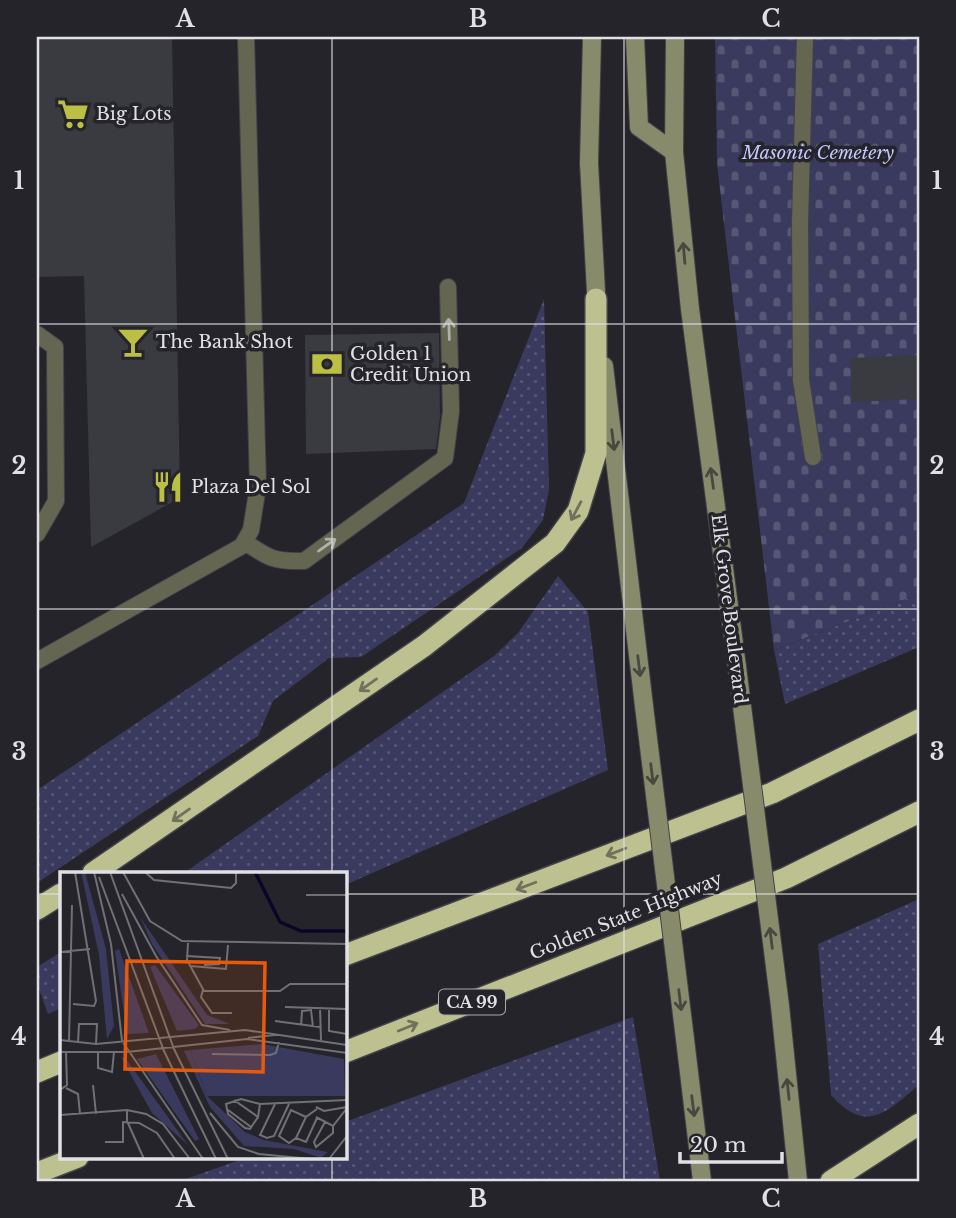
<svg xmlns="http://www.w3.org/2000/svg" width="956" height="1218" viewBox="0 0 956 1218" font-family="'Libre Baskerville',serif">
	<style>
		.grass { fill: url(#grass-dots) }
		.cemetery { fill: url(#cemetery-stones) }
		.building { fill: #3a3a41 }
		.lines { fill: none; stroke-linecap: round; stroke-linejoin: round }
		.lane-casing { stroke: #424248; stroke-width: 18 }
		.secondary-casing { stroke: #424248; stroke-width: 20 }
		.highway-casing { stroke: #424248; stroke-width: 24 }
		.lane { stroke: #646652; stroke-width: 16 }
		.secondary { stroke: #888b6b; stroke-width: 18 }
		.highway { stroke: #bdc18f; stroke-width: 21 }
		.secondary-bridge-casing { stroke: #424248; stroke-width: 20; stroke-linecap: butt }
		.secondary-bridge { stroke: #888b6b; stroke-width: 18 }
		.oneway { stroke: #474841 }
		.oneway2 { stroke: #afb0aa }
		.oneway3 { stroke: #70725c }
		.grid { fill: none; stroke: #e1e1e5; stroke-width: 2; stroke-opacity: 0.55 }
		.labels { text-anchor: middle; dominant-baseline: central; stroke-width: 7; stroke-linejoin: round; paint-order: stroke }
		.shield { fill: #24242a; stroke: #a8a8ad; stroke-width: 2 }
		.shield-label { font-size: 16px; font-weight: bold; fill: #e1e1e5 }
		.poi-label { font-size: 18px; fill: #e1e1e5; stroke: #24242a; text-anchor: start }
		.park-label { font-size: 18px; font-style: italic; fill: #c5c6fe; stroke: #24242a }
		.street-label { font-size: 18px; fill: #e1e1e5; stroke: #24242a }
		.inset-river { fill: none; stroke: #0b0527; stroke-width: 3.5 }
		.inset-road { fill: none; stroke: #707075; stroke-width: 2 }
		.view { fill: #e8590c; fill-opacity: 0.15; stroke: #e8590c; stroke-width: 3.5 }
		.inset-edge { fill: none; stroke: #e1e1e5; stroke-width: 3.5 }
		.neatline { fill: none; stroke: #e1e1e5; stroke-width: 2.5 }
		.grid-label { font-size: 23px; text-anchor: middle; font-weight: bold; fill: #e1e1e5 }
	</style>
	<defs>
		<pattern id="grass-dots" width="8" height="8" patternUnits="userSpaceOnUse" patternTransform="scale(1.75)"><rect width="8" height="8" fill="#3a3a5e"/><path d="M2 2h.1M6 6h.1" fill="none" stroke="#565675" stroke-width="1.8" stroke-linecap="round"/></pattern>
		<pattern id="cemetery-stones" width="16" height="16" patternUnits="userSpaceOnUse" patternTransform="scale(1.75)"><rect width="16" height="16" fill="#3a3a5e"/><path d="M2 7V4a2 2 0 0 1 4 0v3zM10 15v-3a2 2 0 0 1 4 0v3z" fill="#565675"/></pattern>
	</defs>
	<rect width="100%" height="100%" fill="#24242a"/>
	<!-- grass -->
	<path class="grass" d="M 544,299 L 549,489 L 543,520 L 522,548 L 361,657 L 329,658 L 273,701 L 258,736 L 37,883 L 37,790 L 464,503 Z
		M 558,576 L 588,612 L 608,770 L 345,885 L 345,873 L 184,873 L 494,656 L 518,633 Z
		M 919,594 L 919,647 L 785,704 L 774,650 Z
		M 919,899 L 919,1085 C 886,1112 867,1135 831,1095 L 818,944 Z
		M 61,952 L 61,1008 L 48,1014 L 37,983 L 37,967 Z
		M 633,1017 L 660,1181 L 180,1181 L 248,1157 L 345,1157 L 345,1122 Z"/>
	<!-- cemetery -->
	<path class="cemetery" d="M 715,37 L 919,37 L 919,594 L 774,650 L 717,164 Z"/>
	<!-- building -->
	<path class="building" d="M 37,37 L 172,37 L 180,498 L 91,547 L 84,276 L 37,277 Z
		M 439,333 L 440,417 L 436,449 L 306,454 L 305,335 Z
		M 919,355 L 919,399 L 852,402 L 851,358 Z"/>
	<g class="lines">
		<defs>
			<path id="lane" d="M 805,37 L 800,222 L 801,380 L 813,457
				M 37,334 L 55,347 L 56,501 L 37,534
				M 245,542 C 268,558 275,562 304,561 L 445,458 L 451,411 L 448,287
				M 37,661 L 242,546 L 251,530 L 258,486 L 246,37"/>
			<path id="secondary" d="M 592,37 L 589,163 L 597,310
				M 635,37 L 639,127 L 674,152
				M 675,37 L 674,152 L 690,309 L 737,667
				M 604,366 L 644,706
				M 780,1006 L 798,1181
				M 685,1039 L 702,1181"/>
			<path id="highway" d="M 93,873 L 424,646 L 555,543 L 578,511 L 596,453 L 596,299
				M 37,909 L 61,894
				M 345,955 L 772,793 L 919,720
				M 345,1052 L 786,878 L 919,812
				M 37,1072 L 61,1062
				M 37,1173 L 78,1157
				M 831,1181 L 919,1124"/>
		</defs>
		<!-- lane casing -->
		<use href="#lane" class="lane-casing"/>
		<!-- secondary casing -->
		<use href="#secondary" class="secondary-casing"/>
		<!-- highway casing -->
		<use href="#highway" class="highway-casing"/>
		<!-- lane -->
		<use href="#lane" class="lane"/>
		<!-- secondary -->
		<use href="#secondary" class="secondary"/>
		<!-- highway -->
		<use href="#highway" class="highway"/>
		<defs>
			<path id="secondary-bridge" d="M 737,667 L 780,1006
				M 644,706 L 685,1039"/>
		</defs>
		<!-- secondary-bridge casing -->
		<use href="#secondary-bridge" class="secondary-bridge-casing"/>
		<!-- secondary-bridge -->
		<use href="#secondary-bridge" class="secondary-bridge"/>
	</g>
	<!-- one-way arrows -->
	<defs><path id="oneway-shaft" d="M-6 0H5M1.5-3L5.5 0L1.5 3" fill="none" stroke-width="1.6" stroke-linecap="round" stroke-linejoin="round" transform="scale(1.75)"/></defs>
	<g class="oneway">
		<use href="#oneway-shaft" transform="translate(684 253) rotate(-95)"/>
		<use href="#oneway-shaft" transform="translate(613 440) rotate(83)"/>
		<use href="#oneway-shaft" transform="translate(712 478) rotate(-98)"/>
		<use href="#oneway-shaft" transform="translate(639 666) rotate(83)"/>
		<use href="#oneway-shaft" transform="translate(652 774) rotate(83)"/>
		<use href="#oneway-shaft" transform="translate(771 938) rotate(-97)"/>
		<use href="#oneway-shaft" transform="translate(680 1000) rotate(83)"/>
		<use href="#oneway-shaft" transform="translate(788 1089) rotate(-96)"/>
		<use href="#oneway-shaft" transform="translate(693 1106) rotate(83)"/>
	</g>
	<g class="oneway2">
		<use href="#oneway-shaft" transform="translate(449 329) rotate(-92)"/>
		<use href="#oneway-shaft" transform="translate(327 545) rotate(-35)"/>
	</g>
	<g class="oneway3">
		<use href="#oneway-shaft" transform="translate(576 511) rotate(118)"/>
		<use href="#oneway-shaft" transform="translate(368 685) rotate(145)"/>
		<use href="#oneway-shaft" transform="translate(181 815) rotate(145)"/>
		<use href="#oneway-shaft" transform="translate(616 852) rotate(159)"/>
		<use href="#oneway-shaft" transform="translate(526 886) rotate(159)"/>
		<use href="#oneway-shaft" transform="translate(408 1027) rotate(-22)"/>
	</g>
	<!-- grid -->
	<path class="grid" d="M 332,37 L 332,873M 624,37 L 624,1181M 37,324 L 919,324M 37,609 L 919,609M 37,894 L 61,894M 345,894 L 919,894M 332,1157 L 332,1181"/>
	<!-- icons -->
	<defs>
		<symbol id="supermarket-bare" viewBox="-9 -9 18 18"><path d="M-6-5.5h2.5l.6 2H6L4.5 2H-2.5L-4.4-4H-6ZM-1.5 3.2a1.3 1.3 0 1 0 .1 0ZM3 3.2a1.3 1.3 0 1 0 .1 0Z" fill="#bbc045" stroke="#24242a" stroke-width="2.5" paint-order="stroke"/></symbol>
		<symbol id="bar-bare" viewBox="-9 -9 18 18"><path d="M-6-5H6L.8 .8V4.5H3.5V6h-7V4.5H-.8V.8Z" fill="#bbc045" stroke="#24242a" stroke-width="2.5" paint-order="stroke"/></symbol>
		<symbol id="bank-bare" viewBox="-9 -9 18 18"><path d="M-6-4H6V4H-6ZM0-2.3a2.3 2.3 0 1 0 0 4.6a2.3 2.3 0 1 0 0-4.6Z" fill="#bbc045" stroke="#24242a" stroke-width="2.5" paint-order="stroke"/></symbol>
		<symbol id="restaurant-bare" viewBox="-9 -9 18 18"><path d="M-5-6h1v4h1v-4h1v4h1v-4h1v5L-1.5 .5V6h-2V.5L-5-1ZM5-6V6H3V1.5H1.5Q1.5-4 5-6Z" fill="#bbc045" stroke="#24242a" stroke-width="2.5" paint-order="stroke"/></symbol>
	</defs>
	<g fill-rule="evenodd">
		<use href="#supermarket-bare" x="51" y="92" width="44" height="44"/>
		<use href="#bar-bare" x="111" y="320" width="44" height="44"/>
		<use href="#bank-bare" x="305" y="342" width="44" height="44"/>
		<use href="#restaurant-bare" x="146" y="465" width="44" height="44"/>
	</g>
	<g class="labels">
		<!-- shield labels -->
		<rect class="shield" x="439" y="989.5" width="66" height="25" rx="5"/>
		<g class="shield-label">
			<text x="472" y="1002">CA 99</text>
		</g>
		<!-- poi labels -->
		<g class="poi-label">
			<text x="96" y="114">Big Lots</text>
			<text x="156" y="342">The Bank Shot</text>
			<text x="350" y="354">Golden 1<tspan x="350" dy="21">Credit Union</tspan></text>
			<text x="191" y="487">Plaza Del Sol</text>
		</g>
		<!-- park labels -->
		<g class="park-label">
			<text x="818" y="153">Masonic Cemetery</text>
		</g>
		<!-- street labels -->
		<g class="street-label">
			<text transform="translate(729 609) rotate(83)">Elk Grove Boulevard</text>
			<text transform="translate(626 916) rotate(-22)">Golden State Highway</text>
		</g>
	</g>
	<!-- overview -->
	<g transform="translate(60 872)">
		<rect width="287" height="287" fill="#24242a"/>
		<path d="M 21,0 L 25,0 L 46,77 L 54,154 L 47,167 L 39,83 ZM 80,45 L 147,143 L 170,152 L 145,152 L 92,72 ZM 59,77 L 89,161 L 67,162 L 55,79 ZM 95,93 L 139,153 L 135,157 L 117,159 L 90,95 ZM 130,178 L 147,224 L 185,260 L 204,268 L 268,280 L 261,286 L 234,277 L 184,274 L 150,235 L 124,179 ZM 96,182 L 139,267 L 135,269 L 77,187 ZM 61,185 L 66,187 L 128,273 L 92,241 Z" fill="#3a3a5e"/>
		<path d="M 202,172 L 284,187 L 285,224 L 147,224 L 130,178 Z" fill="#3a3a5e"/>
		<path class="inset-river" d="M 195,0 L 220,50 L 241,59 L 287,59"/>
		<path class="inset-road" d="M 34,0 L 51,72 L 62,169 L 143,287M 50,0 L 114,177 L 168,287M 63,0 L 90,49 L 122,69 L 287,72M 85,0 L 94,8 L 171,16 L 176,11 L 176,0M 39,5 L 104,179 L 156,287M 62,22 L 96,84 L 142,153 L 170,158M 246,23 L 287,23M 128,71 L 127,88 L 144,119 L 220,119 L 230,112 L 287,112M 0,80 L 30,77M 126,84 L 160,86 L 159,92 L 144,93M 130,94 L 166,97 L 168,73M 143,118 L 141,125 L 152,141 L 172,141M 13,132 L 34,134 L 36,129 L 15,0M 225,135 L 287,137M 260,135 L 261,168M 269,137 L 269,159 L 287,162M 215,149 L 260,155M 241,154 L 242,139 L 251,138 L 253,155M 188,166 L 214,163M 0,168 L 36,172 L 185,158 L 287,173M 9,169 L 12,33M 18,171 L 19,152 L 37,152 L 36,172M 0,180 L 67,180 L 187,167 L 287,181M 38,180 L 38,196 L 52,200 L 54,180M 152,182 L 210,183 L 216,181 L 219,170M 33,213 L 36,242M 6,216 L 18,222 L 20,242M 0,218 L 7,213 L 6,180M 174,228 L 198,245 L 200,232 L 287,228M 215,232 L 200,263 L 207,266 L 214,264 L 229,232M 256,235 L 264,239 L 287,235M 257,237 L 246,245 L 236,266 L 246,270 L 257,246M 67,238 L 67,249 L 84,287M 168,238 L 191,255M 150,241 L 178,275 L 199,282 L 251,287M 0,243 L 67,238 L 86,242 L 103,252 L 130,287M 198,245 L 190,257 L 185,256 L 168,242 L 166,232 L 181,227 L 200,232M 256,245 L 273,254 L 287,236M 265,250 L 254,270 L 256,275 L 273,261 L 273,254M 236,266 L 229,271 L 219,264 L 231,238 L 246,245M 45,270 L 63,270 L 63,250 L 79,251 L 97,261 L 115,287M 269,287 L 287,264"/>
		<path class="view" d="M 67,89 L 205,91 L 203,200 L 65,197 Z"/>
		<rect width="287" height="287" class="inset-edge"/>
	</g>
	<!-- border -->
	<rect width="956" height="1218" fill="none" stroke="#24242a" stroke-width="77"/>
	<!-- scale -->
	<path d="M680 1152v10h102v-10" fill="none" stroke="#e1e1e5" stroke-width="3.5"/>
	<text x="690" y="1152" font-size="21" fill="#e1e1e5" stroke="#24242a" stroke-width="5" paint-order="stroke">20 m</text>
	<rect x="38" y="38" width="880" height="1142" class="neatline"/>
	<g class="grid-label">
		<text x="185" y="27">A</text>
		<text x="478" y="27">B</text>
		<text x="771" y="27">C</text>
		<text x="19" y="189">1</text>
		<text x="937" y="189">1</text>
		<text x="19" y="474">2</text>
		<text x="937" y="474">2</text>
		<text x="19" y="760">3</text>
		<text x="937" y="760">3</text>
		<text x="19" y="1045">4</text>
		<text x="937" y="1045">4</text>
		<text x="185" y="1207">A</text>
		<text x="478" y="1207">B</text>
		<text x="771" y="1207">C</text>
	</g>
</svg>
